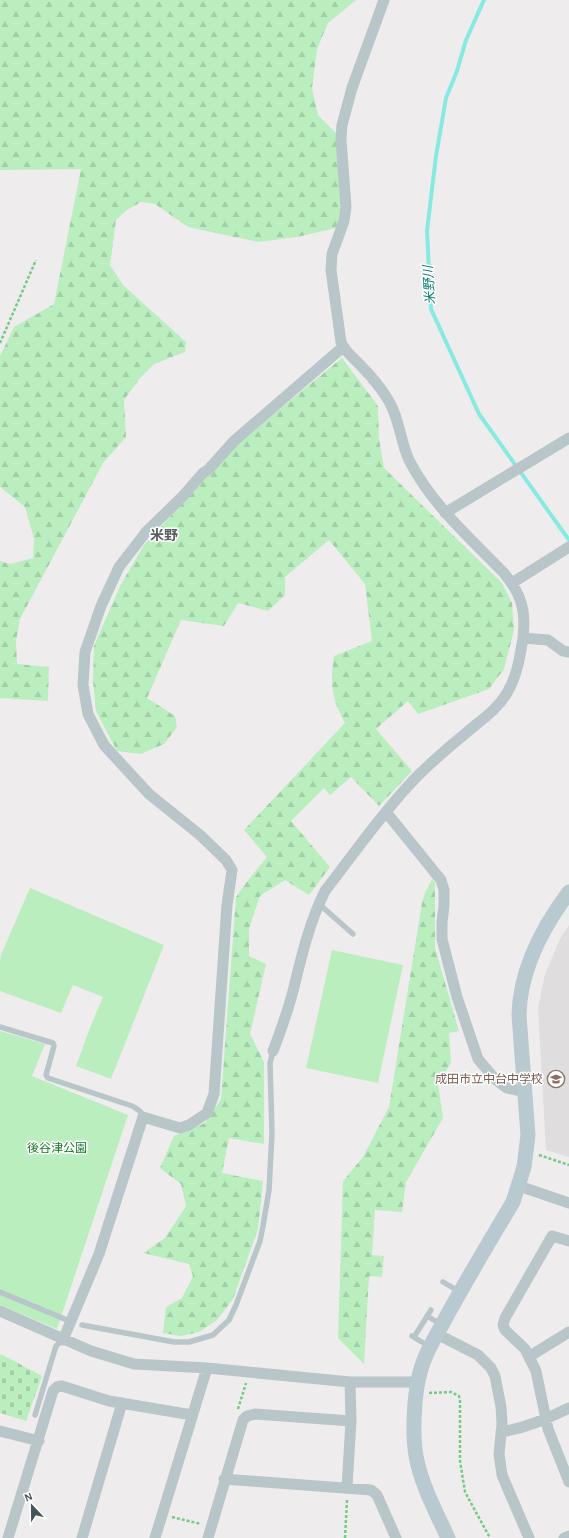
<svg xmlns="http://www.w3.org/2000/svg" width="569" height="1538" viewBox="0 0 569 1538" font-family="'Alegreya Sans','Noto Sans JP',sans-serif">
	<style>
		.education { fill: #e0dddf }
		.green { fill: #baeebe }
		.forest { fill: url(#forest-firs) }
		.cemetery { fill: url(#cemetery-stones) }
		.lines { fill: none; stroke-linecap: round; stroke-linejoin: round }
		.stream { stroke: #87eae1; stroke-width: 4 }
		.path { stroke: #73cb85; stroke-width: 2.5; stroke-dasharray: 3 2; stroke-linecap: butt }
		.lane { stroke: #b8c6ca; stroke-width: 5.5 }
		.street { stroke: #b8c6ca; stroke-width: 11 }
		.secondary { stroke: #b8cacf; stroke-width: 15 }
		.labels { text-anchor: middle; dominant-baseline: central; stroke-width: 3; stroke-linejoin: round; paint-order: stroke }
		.education-label { font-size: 12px; fill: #785e54; stroke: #fff; text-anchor: end }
		.park-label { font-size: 12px; fill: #177a2b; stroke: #fff }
		.water-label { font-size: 13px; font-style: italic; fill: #0e7f76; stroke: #fff }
		.quarter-label { font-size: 14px; font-weight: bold; fill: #595f61; stroke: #fff }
	</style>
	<defs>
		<pattern id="forest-firs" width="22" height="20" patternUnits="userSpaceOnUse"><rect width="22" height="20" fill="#baeebe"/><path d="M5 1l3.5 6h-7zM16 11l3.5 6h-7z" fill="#a1cea6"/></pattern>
		<pattern id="cemetery-stones" width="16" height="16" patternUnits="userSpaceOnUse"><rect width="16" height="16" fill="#baeebe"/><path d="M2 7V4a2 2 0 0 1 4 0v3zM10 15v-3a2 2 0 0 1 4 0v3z" fill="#a1cea6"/></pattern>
	</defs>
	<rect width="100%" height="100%" fill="#efeced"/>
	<!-- education -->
	<path class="education" d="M 569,925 L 569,1157 L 546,1150 L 538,1008 L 545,974 L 560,939 Z"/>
	<!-- green -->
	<path class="green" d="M 30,888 L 164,945 L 111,1079 L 76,1066 L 91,1025 L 103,997 L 73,985 L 61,1013 L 0,991 L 0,961 L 1,955 Z
		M 332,950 L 403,965 L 378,1083 L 306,1068 Z
		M 0,1031 L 45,1044 L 32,1076 L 128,1115 L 57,1329 L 0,1305 Z"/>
	<!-- forest -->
	<path class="forest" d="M 0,0 L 356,0 L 328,23 L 317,49 L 312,88 L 318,115 L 339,136 L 341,213 L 336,228 L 297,237 L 258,242 L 188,227 L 155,204 L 141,202 L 127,210 L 116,220 L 110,265 L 123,285 L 186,342 L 185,352 L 154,364 L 140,378 L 124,400 L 126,437 L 103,463 L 20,619 L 16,641 L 17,664 L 49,667 L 48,701 L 0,698 L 0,561 L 10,564 L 33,558 L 34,539 L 25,507 L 0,487 L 0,356 L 14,327 L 54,304 L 81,169 L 0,170 Z
		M 342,358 L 378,406 L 379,439 L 384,468 L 502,583 L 512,603 L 514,630 L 504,669 L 489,689 L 418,714 L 408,701 L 376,729 L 412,771 L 379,806 L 351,777 L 330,795 L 324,788 L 291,821 L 330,867 L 309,895 L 285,880 L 260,896 L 249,928 L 249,956 L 266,964 L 250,1034 L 264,1062 L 264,1144 L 229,1138 L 222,1173 L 263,1181 L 258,1229 L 233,1299 L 218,1319 L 199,1332 L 181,1336 L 163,1333 L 166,1307 L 182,1298 L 193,1276 L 189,1264 L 143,1253 L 165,1238 L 186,1206 L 181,1184 L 160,1168 L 174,1136 L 205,1123 L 221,1099 L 236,897 L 249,879 L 267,857 L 244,830 L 345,723 C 331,698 330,683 334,656 L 372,641 L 365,584 L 329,540 L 285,577 L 285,595 L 268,611 L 238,603 L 224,626 L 181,620 L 147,698 L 175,716 L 177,727 L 164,744 L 141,754 L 117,751 L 96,711 L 93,681 L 94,646 L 120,586 L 144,545 L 235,446 Z
		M 432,879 L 435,883 L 435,948 L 459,1031 L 449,1033 L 451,1063 L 438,1083 L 443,1118 L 406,1182 L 402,1212 L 375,1210 L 372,1255 L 384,1256 L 382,1277 L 369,1276 L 364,1364 L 338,1338 L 343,1181 L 363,1157 L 389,1107 L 422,903 L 425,893 Z"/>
	<!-- cemetery -->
	<path class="cemetery" d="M 1,1354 L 42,1376 L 26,1421 L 0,1413 L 0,1358 Z"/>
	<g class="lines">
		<!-- stream -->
		<path class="stream" d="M 484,0 L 466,40 L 457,71 L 446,98 L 436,156 L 427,231 L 431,309 L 479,414 L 569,540"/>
		<!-- path -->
		<path class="path" d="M 0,343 L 36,260
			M 539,1155 L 569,1165
			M 429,1393 L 451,1392 L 459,1396 L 460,1401 L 460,1461 L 465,1492 L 490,1538
			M 238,1409 L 246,1383
			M 172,1517 L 201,1524
			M 345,1538 L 347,1500"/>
		<!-- lane -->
		<path class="lane" d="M 319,904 L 353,934
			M 0,1027 L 53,1043 L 54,1046 L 46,1075 L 48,1078 L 132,1106 C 137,1109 142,1111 143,1117
			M 443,1282 L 460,1292
			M 0,1292 L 67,1320
			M 427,1316 L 442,1325
			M 82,1325 L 174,1342 L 189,1342 L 213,1335 L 229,1320 L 236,1305 L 260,1241 L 263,1226 L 269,1190 L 272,1133 L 270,1063 L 273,1051
			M 412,1336 L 430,1347
			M 414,1337 L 431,1310
			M 35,1415 L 56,1346 L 63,1340"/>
		<!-- street -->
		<path class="street" d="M 445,513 L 569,438
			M 512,583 L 569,547
			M 523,638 L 548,640 L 563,651 L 569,652
			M 386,812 L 441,880 L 444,890 L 444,906 L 442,922 L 442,939 L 457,997 L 478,1059 L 495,1079 L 507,1088 L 525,1092
			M 273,1051 C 281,1030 289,1008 294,987 C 302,954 310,921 325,891 C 353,855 379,817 410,784 C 427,765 447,749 466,733 C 481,720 497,710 507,693 C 517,676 520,657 523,638 C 526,611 522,595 504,573 C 470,538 432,505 409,460 C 400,440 399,416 387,398 C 380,387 371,376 362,367 C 355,359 345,352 341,342 L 331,270 L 332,254 L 344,221 L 346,207 L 341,139 L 342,125 L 352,88 L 384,0
			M 519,1186 L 569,1203
			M 569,1241 L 552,1236 L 505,1318 L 503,1325 L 505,1330 L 525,1349 L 536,1371 L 548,1429 L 569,1482
			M 0,1311 L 91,1351 L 134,1364 L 207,1368 L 350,1382 L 417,1382
			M 437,1334 L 478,1355 L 491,1368 L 495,1376 L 501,1407 L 502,1424 L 499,1454 L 502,1475 L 529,1538
			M 63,1340 L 99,1254 L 143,1117 L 180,1128 L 189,1125 L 207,1113 L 214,1094 L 227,905 L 232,870 L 226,860 L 200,835 L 149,794 L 104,745 L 88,714 L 83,685 L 85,652 L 101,606 L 119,567 L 146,532 L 182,497 L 203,473 L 208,470 L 234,441 L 343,347
			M 530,1356 L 569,1332
			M 0,1431 L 39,1441
			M 501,1432 C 526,1428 547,1419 569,1408
			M 224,1479 L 371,1490 L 377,1495 L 396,1538
			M 347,1487 L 351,1421 L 350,1382
			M 8,1538 L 53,1391 L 57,1387 L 62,1386 L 109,1401 L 192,1415
			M 82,1538 L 122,1403
			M 155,1538 L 207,1368
			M 208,1538 L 243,1420 L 247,1416 L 255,1414 L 351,1421
			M 564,1538 L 569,1536"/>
		<!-- secondary -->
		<path class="secondary" d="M 448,1538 C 436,1512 421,1484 416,1456 C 412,1432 414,1392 421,1369 C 425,1353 435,1338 443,1323 C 465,1282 489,1242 513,1202 L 524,1167 L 528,1135 L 519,1015 C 520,969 542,928 569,892"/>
	</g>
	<!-- icons -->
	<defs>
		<symbol id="school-ring" viewBox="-11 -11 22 22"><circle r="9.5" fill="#fff" stroke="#8d6e63" stroke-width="1.5"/><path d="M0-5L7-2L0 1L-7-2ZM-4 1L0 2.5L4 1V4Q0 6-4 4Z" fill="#8d6e63"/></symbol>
	</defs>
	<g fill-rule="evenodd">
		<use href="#school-ring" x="546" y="1069" width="20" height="20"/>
	</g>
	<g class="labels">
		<!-- education labels -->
		<g class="education-label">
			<text x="543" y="1079">成田市立中台中学校</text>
		</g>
		<!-- park labels -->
		<g class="park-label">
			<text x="57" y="1148">後谷津公園</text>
		</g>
		<!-- water labels -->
		<g class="water-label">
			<text transform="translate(430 285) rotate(-94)">米野川</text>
		</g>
		<!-- quarter labels -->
		<g class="quarter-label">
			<text x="164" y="536">米野</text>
		</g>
	</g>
	<!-- north arrow -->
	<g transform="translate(32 1506) rotate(338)" stroke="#ffffff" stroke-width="3" paint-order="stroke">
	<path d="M0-3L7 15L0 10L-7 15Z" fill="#45565a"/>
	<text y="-6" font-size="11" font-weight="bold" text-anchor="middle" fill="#45565a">N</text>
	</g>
</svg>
